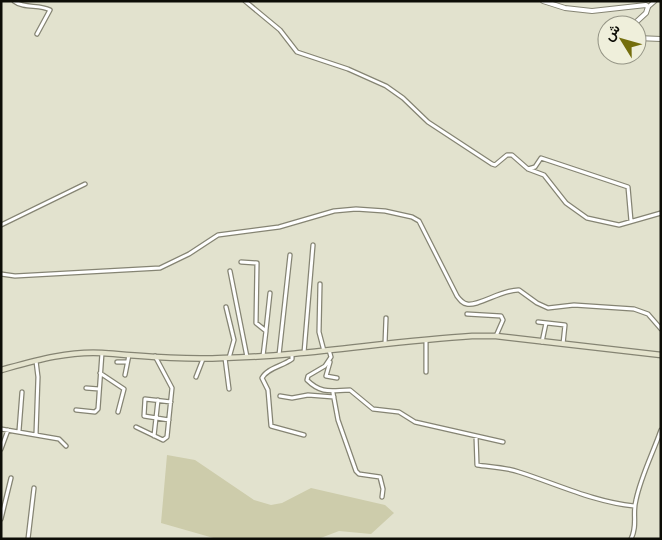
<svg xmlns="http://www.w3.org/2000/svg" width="662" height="540" viewBox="0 0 662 540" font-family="Literata,Vazirmatn,serif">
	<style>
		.green { fill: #cdccab }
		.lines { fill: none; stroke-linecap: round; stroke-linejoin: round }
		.minor-casing { stroke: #858473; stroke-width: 5.5 }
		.tertiary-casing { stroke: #858473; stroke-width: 6 }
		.secondary-casing { stroke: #858473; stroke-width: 7 }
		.minor { stroke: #fff; stroke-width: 3 }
		.tertiary { stroke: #fff; stroke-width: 4 }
		.secondary { stroke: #e5e4ce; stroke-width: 4.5 }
	</style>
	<rect width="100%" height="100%" fill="#e2e2ce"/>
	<!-- green -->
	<path class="green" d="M 167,455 L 195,460 L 254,500 L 271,505 L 282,503 L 311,488 L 385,505 L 394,513 L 371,534 L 339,531 L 318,539 L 217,539 L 161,523 Z"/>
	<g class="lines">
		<defs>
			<path id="minor" d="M 14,1 C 24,9 39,4 50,10 L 37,34
				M 245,1 L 280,30 L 297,52 L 348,69 L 386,86 L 403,98 L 428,122 L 492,164 L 495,165 L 507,155 L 512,155 L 528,169 L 544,175 L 566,203 L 587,218 L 619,225 L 661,213
				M 648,7 L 655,1
				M 528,169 L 535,167 L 541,158 L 628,187 L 631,221
				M 1,225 L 85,184
				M 241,262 L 257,263 L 256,323 L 266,331 L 263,356
				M 230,271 L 247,357
				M 1,274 L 15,276 L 160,268 L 189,254 L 218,235 L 279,227 L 334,211 L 356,209 L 385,211 L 412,217 L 419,221 L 457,296 C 460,300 462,303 467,304 C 477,307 503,289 519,290 L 537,303 L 548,308 L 574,305 L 634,309 L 648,314 L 661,329
				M 320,284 L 319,332 L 324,351
				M 226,307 L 234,340 L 229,358
				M 467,314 L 501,316 L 503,320 L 496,336
				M 538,322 L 565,325 L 563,344
				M 266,330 L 270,293
				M 426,340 L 426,372
				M 542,342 L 546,323
				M 385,344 L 386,318
				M 329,350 L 331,357 L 325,366 L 308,376 L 307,380 C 322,395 333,390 350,390 L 373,409 L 399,412 L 415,422 L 503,442
				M 304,353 L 313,245
				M 292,354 L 292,359 C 283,366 267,368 262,378 L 268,390 L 271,426 L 304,435
				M 279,355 L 290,255
				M 225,358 L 229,389
				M 117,362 L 127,362
				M 330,362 L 326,376 L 337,378
				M 100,373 L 124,389 L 118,412
				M 125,375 L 129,355
				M 196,377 L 203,359
				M 86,388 L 99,389
				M 333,393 L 338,420 L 356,471 L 359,474 L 380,477 L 383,489 L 382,497
				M 280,396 L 292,398 L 308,395 L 334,397
				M 76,410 L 95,412 L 98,409 L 102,353
				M 169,420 L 144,416 L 145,399 L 171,402
				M 136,427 L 163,440 L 167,437 L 172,388 L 155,356
				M 1,429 L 59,439 L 66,446
				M 19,431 L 22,392
				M 36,434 L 38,377 L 36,361
				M 154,436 L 158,400
				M 476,436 L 477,465 C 490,467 505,467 519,472 C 557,484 594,502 634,506
				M 1,449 L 8,430
				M 1,519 L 11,478
				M 28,539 L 34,488
				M 631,539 C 638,525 632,514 636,500 C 641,476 653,453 661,430"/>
			<path id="tertiary" d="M 543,1 L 565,8 L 592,11 L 646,5 L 648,7 L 646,13 L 633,25
				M 637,38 L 661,39"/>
			<path id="secondary" d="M 1,370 C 34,361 67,351 102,353 C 142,356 183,360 223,358 C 307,356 389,341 472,336 L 496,336 L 661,355"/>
		</defs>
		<!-- minor casing -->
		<use href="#minor" class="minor-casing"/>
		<!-- tertiary casing -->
		<use href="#tertiary" class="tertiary-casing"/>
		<!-- secondary casing -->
		<use href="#secondary" class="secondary-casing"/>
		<!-- minor -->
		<use href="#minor" class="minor"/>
		<!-- tertiary -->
		<use href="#tertiary" class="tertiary"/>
		<!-- secondary -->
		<use href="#secondary" class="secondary"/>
	</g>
	<!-- border -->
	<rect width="662" height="540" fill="none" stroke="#0d0d07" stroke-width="5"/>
	<!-- north arrow -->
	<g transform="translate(622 40) rotate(307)"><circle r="24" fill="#efefdb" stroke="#959586"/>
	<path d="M0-4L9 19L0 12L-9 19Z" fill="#746e0d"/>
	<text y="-8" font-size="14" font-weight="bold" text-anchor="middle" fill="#0d0d07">ش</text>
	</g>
</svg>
